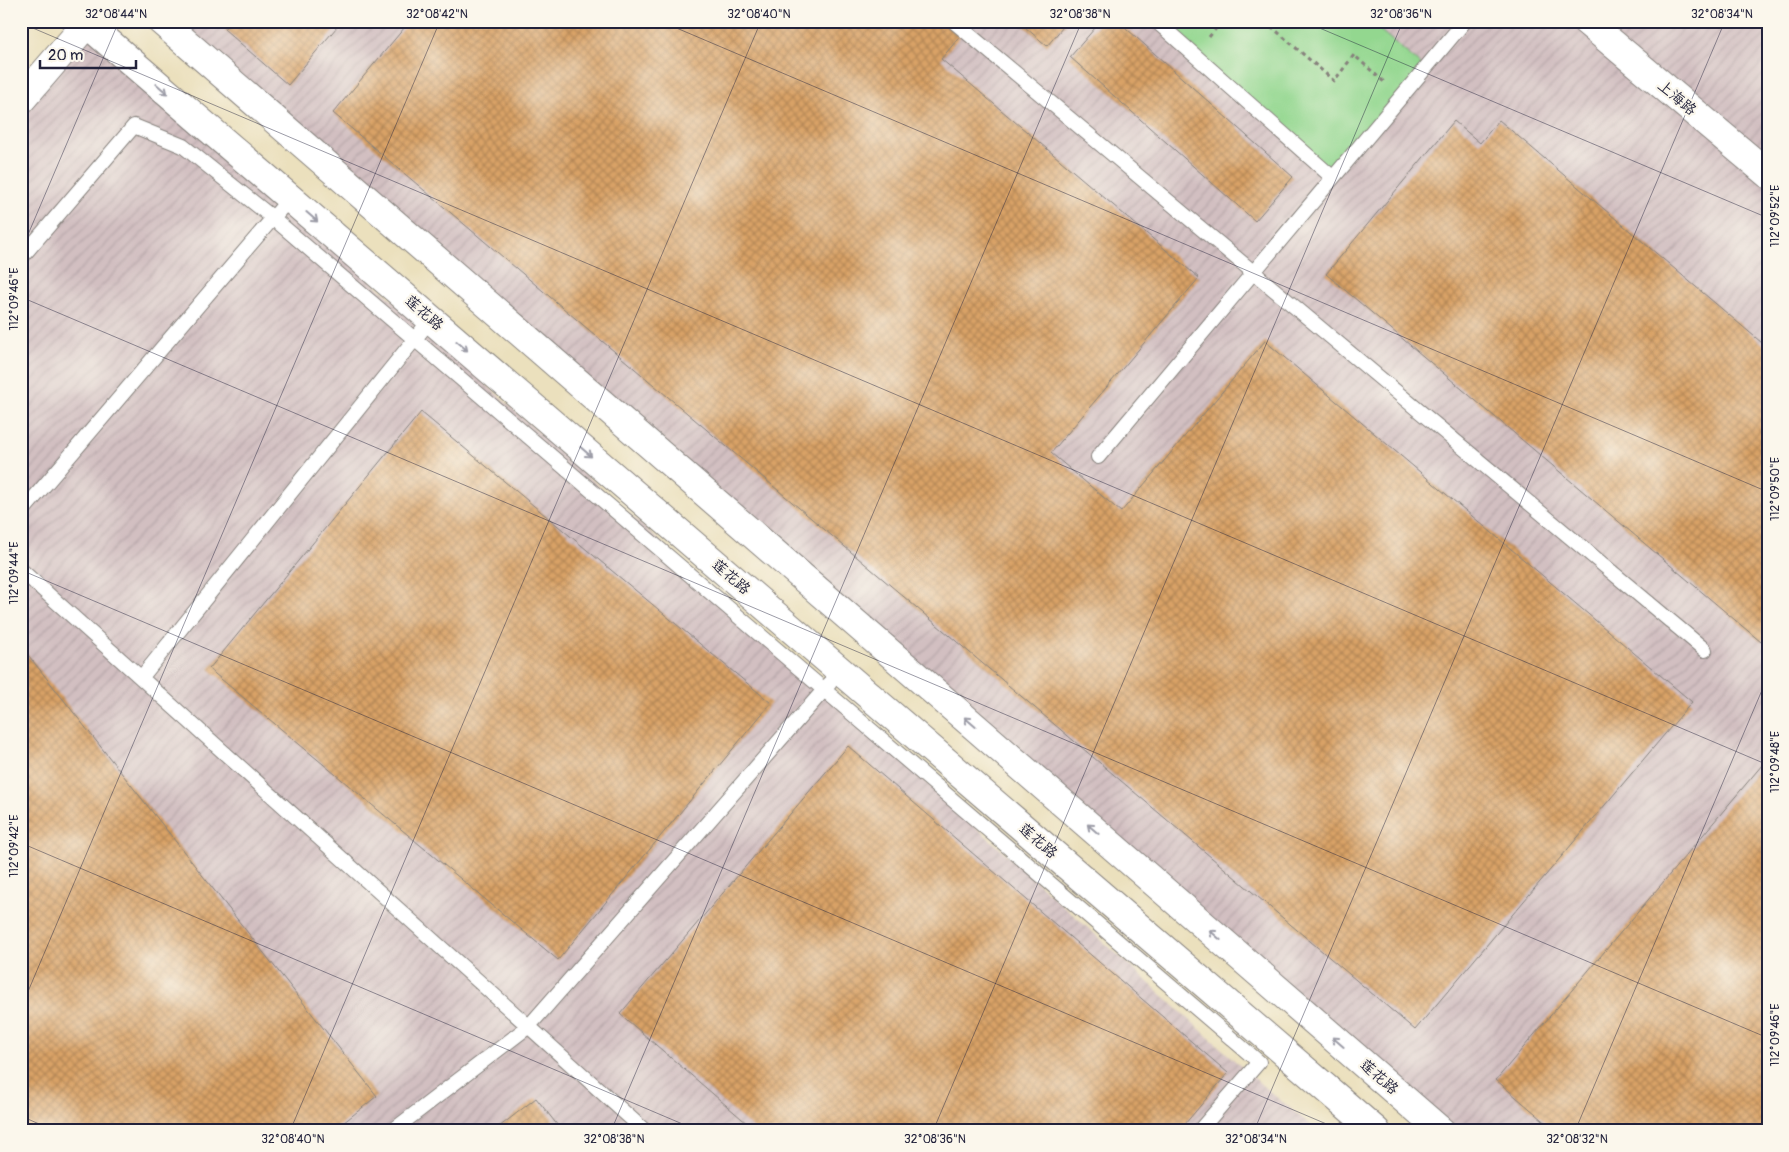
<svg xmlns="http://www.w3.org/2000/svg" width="1789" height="1152" viewBox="0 0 1789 1152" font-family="Pangolin,'LXGW WenKai TC',sans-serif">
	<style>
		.industrial { fill: url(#industrial-furrows) }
		.green { fill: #93d78f; stroke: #5a7c65 }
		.building { fill: url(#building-cross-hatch) }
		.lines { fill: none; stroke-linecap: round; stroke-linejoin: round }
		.service-casing { stroke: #86817c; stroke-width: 16 }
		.tertiary-casing { stroke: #86817c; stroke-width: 30 }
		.path { stroke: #86817c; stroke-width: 3; stroke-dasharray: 4 4; stroke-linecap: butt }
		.service { stroke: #fff; stroke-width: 14 }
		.tertiary { stroke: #fff; stroke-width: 28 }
		.oneway { stroke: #9c9ca7 }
		.ticks { fill: none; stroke: #22223b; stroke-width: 1; stroke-opacity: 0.45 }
		.labels { text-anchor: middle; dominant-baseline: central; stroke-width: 4.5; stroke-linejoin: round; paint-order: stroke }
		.street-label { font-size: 15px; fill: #22223b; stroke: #fbf7ec }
		.neatline { fill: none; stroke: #22223b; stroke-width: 2 }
		.ticks-label { font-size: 12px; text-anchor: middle; fill: #22223b }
	</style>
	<defs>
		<pattern id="industrial-furrows" width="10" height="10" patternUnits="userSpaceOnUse" patternTransform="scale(1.25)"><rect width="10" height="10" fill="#d2bfc1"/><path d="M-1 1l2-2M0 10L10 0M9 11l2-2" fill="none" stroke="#b4a4a7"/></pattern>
		<pattern id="building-cross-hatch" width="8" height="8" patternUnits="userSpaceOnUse" patternTransform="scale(1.25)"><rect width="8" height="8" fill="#d9a266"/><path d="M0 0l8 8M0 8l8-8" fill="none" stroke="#b08455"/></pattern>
	</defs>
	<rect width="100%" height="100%" fill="#fbf7ec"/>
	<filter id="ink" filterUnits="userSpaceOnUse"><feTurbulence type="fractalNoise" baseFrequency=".02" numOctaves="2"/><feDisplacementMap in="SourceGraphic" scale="10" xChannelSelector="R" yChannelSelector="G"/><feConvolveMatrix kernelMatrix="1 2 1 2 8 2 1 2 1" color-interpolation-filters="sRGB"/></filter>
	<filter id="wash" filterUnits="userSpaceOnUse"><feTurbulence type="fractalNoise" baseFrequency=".0096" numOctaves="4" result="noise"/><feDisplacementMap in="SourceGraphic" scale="20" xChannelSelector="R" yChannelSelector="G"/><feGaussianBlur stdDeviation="1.12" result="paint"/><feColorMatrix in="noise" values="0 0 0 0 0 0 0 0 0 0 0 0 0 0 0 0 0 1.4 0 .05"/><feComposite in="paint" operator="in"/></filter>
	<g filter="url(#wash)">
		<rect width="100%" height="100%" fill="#ebe0bd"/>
		<!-- industrial -->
		<path class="industrial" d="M 161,21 L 1768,21 L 1768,1131 L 1441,1131 Z
			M 86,23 L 1264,1087 L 1318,1131 L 21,1131 L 21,100 Z"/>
		<!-- green -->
		<path class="green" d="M 1156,21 L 1369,21 L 1425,68 L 1332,177 Z"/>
		<g id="blocks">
			<!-- building -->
			<path class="building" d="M 230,21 L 342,21 L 288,85 L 224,29 Z
				M 410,21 L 973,21 L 941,59 L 1199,278 L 1051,453 L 1121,512 L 1265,341 L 1692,702 L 1415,1030 L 333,113 Z
				M 1018,21 L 1068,21 L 1047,46 Z
				M 1101,21 L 1118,21 L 1293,177 L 1255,221 L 1070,57 Z
				M 1499,120 L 1768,348 L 1768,635 L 1761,642 L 1326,274 L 1454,121 L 1480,143 Z
				M 421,412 L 771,703 L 558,960 L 209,669 Z
				M 21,646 L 377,1096 L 333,1131 L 21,1131 Z
				M 848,746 L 1228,1073 L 1179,1131 L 756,1131 L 620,1014 Z
				M 1768,758 L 1768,1127 L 1765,1131 L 1556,1131 L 1496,1080 Z
				M 536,1098 L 562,1131 L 494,1131 Z"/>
		</g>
	</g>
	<g filter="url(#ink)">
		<use href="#blocks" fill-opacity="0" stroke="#86817c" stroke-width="1"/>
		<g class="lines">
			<defs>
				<path id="service" d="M 953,21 L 1705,650
					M 1156,21 L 1332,177
					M 21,258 L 134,126 L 183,146 L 273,218 L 1259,1062 L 1199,1131
					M 1098,457 L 1465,21
					M 21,513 L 290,198
					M 21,570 L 645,1131
					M 141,678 L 431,319
					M 392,1131 L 529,1026 L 830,683"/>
				<path id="tertiary" d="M 87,21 L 86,23 L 1376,1131
					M 161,21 L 1441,1131
					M 1586,21 L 1768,174
					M 21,100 L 89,21"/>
			</defs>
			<!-- service casing -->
			<use href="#service" class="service-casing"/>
			<!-- tertiary casing -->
			<use href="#tertiary" class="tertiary-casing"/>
			<!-- path -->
			<path class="path" d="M 1265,21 L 1334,81 L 1354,55 L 1384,82
				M 1209,37 L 1222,21"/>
			<!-- service -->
			<use href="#service" class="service"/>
			<!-- tertiary -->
			<use href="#tertiary" class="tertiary"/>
		</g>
		<!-- one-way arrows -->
		<defs><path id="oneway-shaft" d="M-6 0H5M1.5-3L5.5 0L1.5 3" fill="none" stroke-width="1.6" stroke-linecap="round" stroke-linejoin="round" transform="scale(1.25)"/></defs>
		<g class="oneway">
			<use href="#oneway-shaft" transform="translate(162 89) rotate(41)"/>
			<use href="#oneway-shaft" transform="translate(312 217) rotate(41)"/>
			<use href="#oneway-shaft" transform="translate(462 346) rotate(41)"/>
			<use href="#oneway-shaft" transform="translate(586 452) rotate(41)"/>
			<use href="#oneway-shaft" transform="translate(970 722) rotate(-139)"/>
			<use href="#oneway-shaft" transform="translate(1093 829) rotate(-139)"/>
			<use href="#oneway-shaft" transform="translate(1215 935) rotate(-139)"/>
			<use href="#oneway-shaft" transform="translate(1338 1042) rotate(-139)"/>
		</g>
	</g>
	<!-- ticks -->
	<path class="ticks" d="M 660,21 L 1768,492M 1303,21 L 1768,218M 21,23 L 1768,765M 21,251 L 119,21M 21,297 L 1768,1038M 21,570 L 1343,1131M 21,843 L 699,1131M 21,1008 L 440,21M 21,1116 L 55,1131M 290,1131 L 761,21M 611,1131 L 1082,21M 933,1131 L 1403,21M 1254,1131 L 1725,21M 1575,1131 L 1768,676"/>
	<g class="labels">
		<!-- street labels -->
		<g class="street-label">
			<text transform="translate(1677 98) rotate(40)">上海路</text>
			<text transform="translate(424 313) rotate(41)">莲花路</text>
			<text transform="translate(731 577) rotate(41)">莲花路</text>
			<text transform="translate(1038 841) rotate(41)">莲花路</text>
			<text transform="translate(1379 1077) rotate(41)">莲花路</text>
		</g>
	</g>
	<!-- margin -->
	<rect width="1789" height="1152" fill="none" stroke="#fbf7ec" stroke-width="55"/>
	<!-- scale -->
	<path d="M40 60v8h96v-8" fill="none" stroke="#22223b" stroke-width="2.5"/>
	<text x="48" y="60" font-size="15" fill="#22223b" stroke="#fbf7ec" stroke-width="4" paint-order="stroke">20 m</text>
	<rect x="28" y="28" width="1734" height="1096" class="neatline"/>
	<g class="ticks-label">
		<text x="116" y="18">32°08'44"N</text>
		<text x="437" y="18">32°08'42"N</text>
		<text x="759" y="18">32°08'40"N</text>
		<text x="1080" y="18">32°08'38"N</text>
		<text x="1401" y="18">32°08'36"N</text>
		<text x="1722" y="18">32°08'34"N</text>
		<text transform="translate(1775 216) rotate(-90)" y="4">112°09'52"E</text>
		<text transform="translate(14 299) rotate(-90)" y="4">112°09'46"E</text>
		<text transform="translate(1775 489) rotate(-90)" y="4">112°09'50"E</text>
		<text transform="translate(14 573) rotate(-90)" y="4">112°09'44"E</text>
		<text transform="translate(1775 762) rotate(-90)" y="4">112°09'48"E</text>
		<text transform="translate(14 846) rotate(-90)" y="4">112°09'42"E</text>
		<text transform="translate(1775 1035) rotate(-90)" y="4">112°09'46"E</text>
		<text x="293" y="1143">32°08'40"N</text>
		<text x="614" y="1143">32°08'38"N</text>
		<text x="935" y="1143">32°08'36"N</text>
		<text x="1256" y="1143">32°08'34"N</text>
		<text x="1577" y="1143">32°08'32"N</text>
	</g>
</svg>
